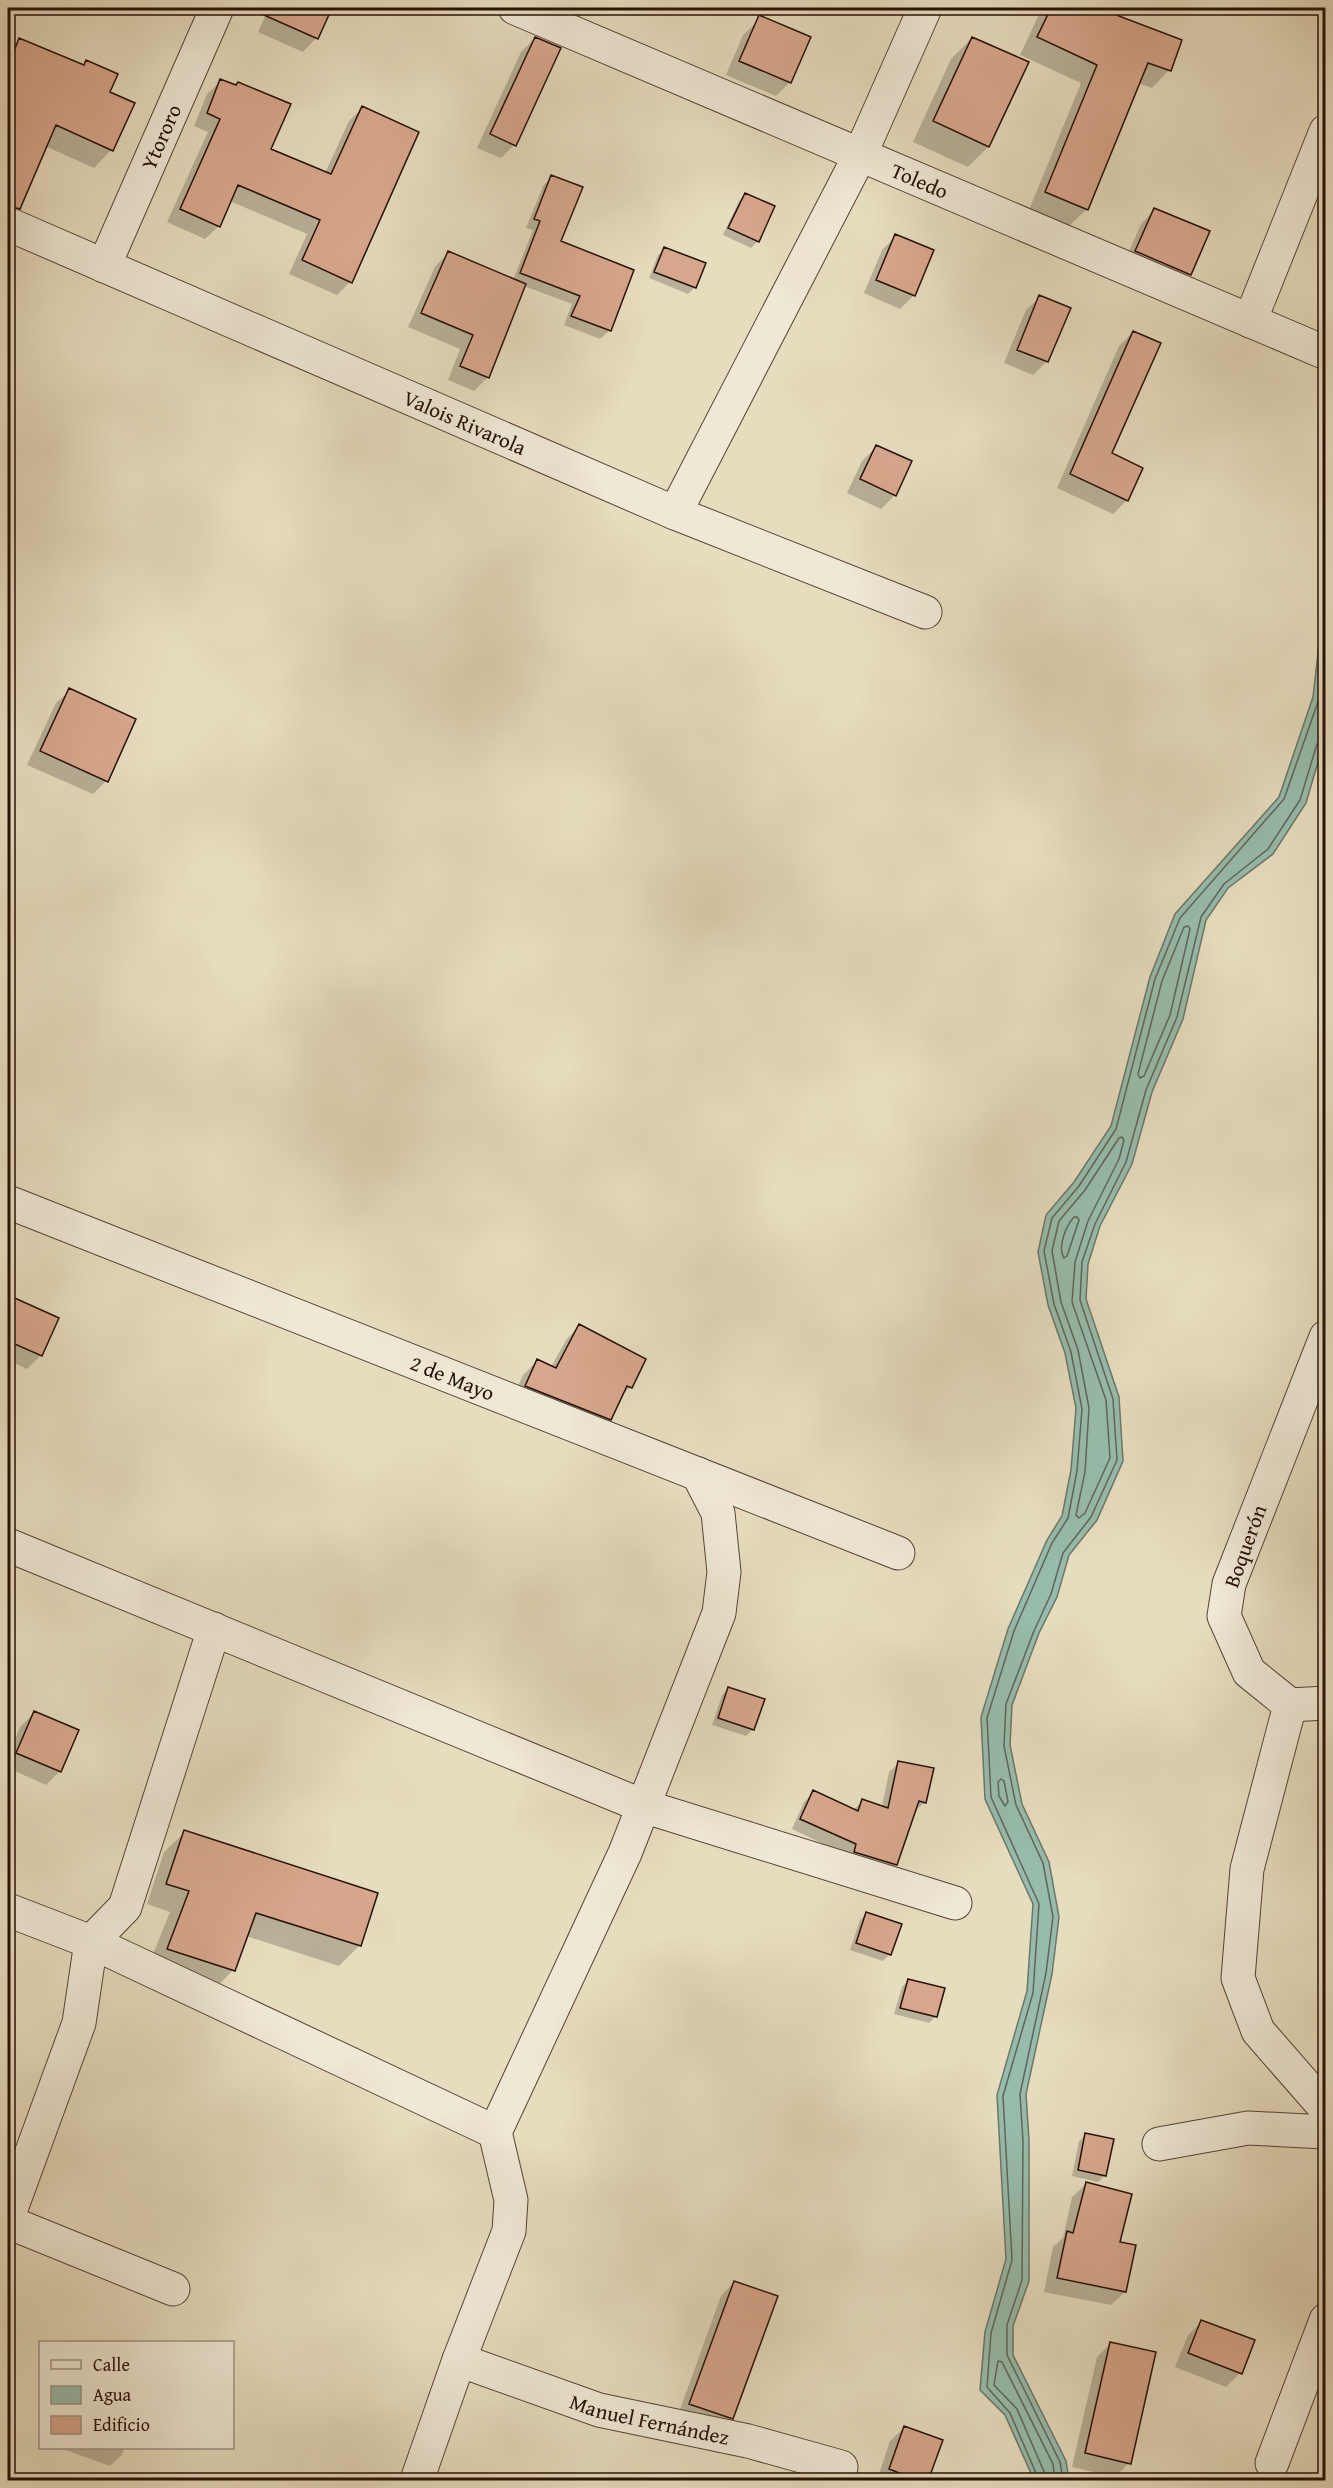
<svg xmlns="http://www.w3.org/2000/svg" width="1333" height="2488" viewBox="0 0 1333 2488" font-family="'Gentium Book Plus',serif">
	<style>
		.water { fill: #97bcab; stroke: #6a776a; stroke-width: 1.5 }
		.shadow { fill: #0003 }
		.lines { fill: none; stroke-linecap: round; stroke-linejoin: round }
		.shore { stroke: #5e665a; stroke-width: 1.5 }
		.building { fill: #d7a78d; stroke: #261008; stroke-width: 1.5 }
		.minor-casing { stroke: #564336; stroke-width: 35 }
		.minor { stroke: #efe8d5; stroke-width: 33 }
		.labels { text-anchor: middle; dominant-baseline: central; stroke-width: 4.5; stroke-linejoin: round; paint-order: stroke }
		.street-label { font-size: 21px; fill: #261008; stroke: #efe8d5 }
	</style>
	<rect width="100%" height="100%" fill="#e6dcbe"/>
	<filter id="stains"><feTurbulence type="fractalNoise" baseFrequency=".00333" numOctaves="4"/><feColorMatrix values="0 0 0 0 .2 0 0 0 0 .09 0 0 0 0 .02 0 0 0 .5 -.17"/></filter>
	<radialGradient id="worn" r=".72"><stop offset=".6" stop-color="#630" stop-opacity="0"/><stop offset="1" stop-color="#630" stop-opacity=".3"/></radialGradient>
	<!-- water -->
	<path class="water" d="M 1325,592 L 1325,738 L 1306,803 L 1273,854 L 1228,888 L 1206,920 L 1183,1019 L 1152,1092 L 1132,1164 L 1100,1226 L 1088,1264 L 1086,1299 L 1119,1397 L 1123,1461 L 1097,1520 L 1069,1555 L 1057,1597 L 1039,1633 L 1012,1705 L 1010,1745 L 1022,1804 L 1049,1862 L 1059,1917 L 1052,1974 L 1026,2094 L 1029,2140 L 1029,2281 L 1013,2326 L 1013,2355 L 1066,2461 L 1069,2480 L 1034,2480 L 1005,2415 L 980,2390 L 985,2332 L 1006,2259 L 997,2095 L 1027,1991 L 1033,1904 L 985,1799 L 981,1717 L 1008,1629 L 1047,1540 L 1062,1516 L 1071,1470 L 1076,1408 L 1065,1353 L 1048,1305 L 1038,1252 L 1046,1215 L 1074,1182 L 1111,1126 L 1150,977 L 1175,914 L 1279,797 L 1313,697 Z"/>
	<!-- shadow -->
	<path class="shadow" d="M 269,8 L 331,8 L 316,38 L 303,52 L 258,32 Z
		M 644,8 L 676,8 L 667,16 Z
		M 1042,8 L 1113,8 L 1110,14 L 1169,70 L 1152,88 L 1138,83 L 1087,209 L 1069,226 L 1029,210 L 1081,83 L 1020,55 Z
		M 758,21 L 790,82 L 776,96 L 726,75 L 743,35 Z
		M 535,38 L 514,145 L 501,158 L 477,148 L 521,52 Z
		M 972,38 L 988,147 L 968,167 L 913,142 L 951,59 Z
		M 20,40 L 82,66 L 87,61 L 108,92 L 111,150 L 94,168 L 45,146 L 19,208 L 8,220 L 8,52 Z
		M 221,81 L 270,150 L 325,173 L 349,121 L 362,108 L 350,282 L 337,295 L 289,274 L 307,234 L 230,201 L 219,226 L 205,239 L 167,222 L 208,132 L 194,126 L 207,94 Z
		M 552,177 L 559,242 L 633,271 L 609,331 L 600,339 L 564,325 L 572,304 L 524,286 L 488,377 L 474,391 L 448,380 L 460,349 L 408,327 L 435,267 L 448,253 L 513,280 L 533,230 L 526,228 L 543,186 Z
		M 745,195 L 758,241 L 751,248 L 723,235 L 739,201 Z
		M 1154,210 L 1189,274 L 1176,288 L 1123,265 L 1141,224 Z
		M 896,236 L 914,295 L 900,309 L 864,293 L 882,250 Z
		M 665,249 L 695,287 L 688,294 L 649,278 L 658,255 Z
		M 1040,297 L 1047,361 L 1033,375 L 1004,363 L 1026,310 Z
		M 1133,332 L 1110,454 L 1127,500 L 1113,514 L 1057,488 L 1119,346 Z
		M 876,447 L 895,495 L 881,509 L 847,493 L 862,461 Z
		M 70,690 L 106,781 L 93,794 L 27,765 L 56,703 Z
		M 8,1297 L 57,1318 L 41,1355 L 27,1369 L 8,1360 Z
		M 579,1326 L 630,1387 L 621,1397 L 610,1419 L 596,1433 L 512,1399 L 523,1375 L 537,1361 L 551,1367 L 566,1340 Z
		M 729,1688 L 753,1729 L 746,1736 L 712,1725 L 722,1695 Z
		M 34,1713 L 60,1771 L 46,1785 L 8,1768 L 8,1757 L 20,1727 Z
		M 899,1763 L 925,1802 L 915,1811 L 896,1865 L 886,1874 L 792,1829 L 804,1802 L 814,1792 L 853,1810 L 863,1801 L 882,1807 L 889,1772 Z
		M 185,1832 L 376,1894 L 359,1946 L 339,1966 L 246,1936 L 233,1970 L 213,1991 L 147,1969 L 170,1912 L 147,1904 L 164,1852 Z
		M 867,1914 L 890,1954 L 883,1961 L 850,1950 L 860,1920 Z
		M 909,1980 L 935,2017 L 929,2023 L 894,2014 L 902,1987 Z
		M 1086,2135 L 1105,2175 L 1098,2182 L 1072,2176 L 1079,2141 Z
		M 1086,2184 L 1118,2243 L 1125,2292 L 1111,2305 L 1044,2292 L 1053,2247 L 1063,2238 L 1072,2197 Z
		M 734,2282 L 732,2418 L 718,2432 L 677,2418 L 721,2296 Z
		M 1202,2322 L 1253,2341 L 1240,2373 L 1226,2387 L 1175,2367 L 1188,2335 Z
		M 1111,2343 L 1129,2463 L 1115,2477 L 1072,2467 L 1097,2357 Z
		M 904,2428 L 927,2480 L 877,2480 L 890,2441 Z
		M 60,2448 L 124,2448 L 122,2455 L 110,2466 Z
		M 8,2449 L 12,2451 L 8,2462 Z"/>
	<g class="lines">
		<!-- shore -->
		<path class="shore" d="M 1188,926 L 1190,929 L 1170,1015 L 1144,1076 L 1140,1078 L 1138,1074 L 1162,981 L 1184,927 Z
			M 1122,1137 L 1124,1140 L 1119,1159 L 1088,1221 L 1075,1262 L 1072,1302 L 1106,1400 L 1110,1458 L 1085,1513 L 1079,1518 L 1076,1515 L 1085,1472 L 1089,1408 L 1078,1350 L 1061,1302 L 1052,1251 L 1059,1221 L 1085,1190 L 1119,1138 Z
			M 1074,1217 L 1077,1217 L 1079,1220 L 1067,1256 L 1064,1258 C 1057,1247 1066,1226 1074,1217 Z
			M 1001,1779 L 1004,1781 L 1008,1802 L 1005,1806 L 999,1796 L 998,1782 Z
			M 1039,2480 L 1010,2413 L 987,2387 L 991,2333 L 1012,2260 L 1003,2096 L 1033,1993 L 1039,1904 L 991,1797 L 987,1718 L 1014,1631 L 1052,1543 L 1068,1518 L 1077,1471 L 1082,1409 L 1071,1352 L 1054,1304 L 1044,1251 L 1052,1218 L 1079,1186 L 1116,1129 L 1155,979 L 1180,918 L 1284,799 L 1319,699 L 1326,645
			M 1046,2480 L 1045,2474 L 1017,2409 L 994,2385 L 998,2361 L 1002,2362 L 1053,2464 L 1055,2480
			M 1063,2480 L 1060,2462 L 1007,2355 L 1007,2325 L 1022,2280 L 1023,2141 L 1020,2094 L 1046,1973 L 1053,1917 L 1043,1863 L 1016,1805 L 1004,1746 L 1006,1704 L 1034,1631 L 1051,1594 L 1063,1553 L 1091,1517 L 1117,1460 L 1113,1399 L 1080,1300 L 1082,1262 L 1095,1224 L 1126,1162 L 1146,1090 L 1177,1017 L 1201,917 L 1224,884 L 1268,849 L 1300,800 L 1317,744 L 1326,740"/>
	</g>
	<!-- building -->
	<path class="building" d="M 248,8 L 332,8 L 318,39 Z
		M 1051,8 L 1098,8 L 1182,40 L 1171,71 L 1148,63 L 1088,210 L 1045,192 L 1097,65 L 1037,37 Z
		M 759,15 L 811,37 L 791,83 L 739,61 Z
		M 535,37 L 561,48 L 516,146 L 490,134 Z
		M 972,37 L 1029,62 L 989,147 L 933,121 Z
		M 19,38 L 84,65 L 86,60 L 118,74 L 110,92 L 135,103 L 113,151 L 56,125 L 20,209 L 8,206 L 8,67 Z
		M 220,79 L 236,85 L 238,82 L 291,104 L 271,149 L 331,174 L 362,106 L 419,132 L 352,283 L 302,260 L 320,220 L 238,185 L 220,227 L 180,209 L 220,119 L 207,113 Z
		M 551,175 L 583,187 L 561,241 L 634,270 L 611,331 L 571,316 L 580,296 L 520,273 L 540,221 L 534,219 Z
		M 745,193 L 775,206 L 759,242 L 728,228 Z
		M 1154,208 L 1210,231 L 1191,275 L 1135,251 Z
		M 895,234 L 934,250 L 915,296 L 876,280 Z
		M 664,247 L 706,263 L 696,288 L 654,272 Z
		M 448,251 L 526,284 L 489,378 L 460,366 L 473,335 L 421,313 Z
		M 1039,295 L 1071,308 L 1048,362 L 1017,350 Z
		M 1133,331 L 1161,343 L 1112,453 L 1143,468 L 1128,501 L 1070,474 Z
		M 876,445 L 912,461 L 896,496 L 860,479 Z
		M 69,688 L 136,719 L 108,782 L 40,751 Z
		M 8,1295 L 59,1318 L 42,1356 L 8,1341 Z
		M 579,1324 L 646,1359 L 632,1388 L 627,1386 L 611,1420 L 525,1386 L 537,1359 L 556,1368 Z
		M 728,1687 L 765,1699 L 754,1730 L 718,1718 Z
		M 34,1711 L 79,1730 L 61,1772 L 16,1753 Z
		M 898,1761 L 934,1768 L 926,1803 L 919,1801 L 897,1865 L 854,1852 L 856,1844 L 800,1819 L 813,1790 L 858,1811 L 862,1799 L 888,1808 Z
		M 184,1830 L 378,1893 L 361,1946 L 256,1913 L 235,1971 L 167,1949 L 189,1891 L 166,1884 Z
		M 866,1912 L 902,1924 L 891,1955 L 856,1943 Z
		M 908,1979 L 945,1988 L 937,2017 L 900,2008 Z
		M 1085,2133 L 1114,2139 L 1106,2176 L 1078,2170 Z
		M 1086,2182 L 1132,2194 L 1120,2242 L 1136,2245 L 1126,2292 L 1057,2278 L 1067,2231 L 1073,2233 Z
		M 734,2281 L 778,2296 L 733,2419 L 689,2404 Z
		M 1201,2320 L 1255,2340 L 1242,2374 L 1188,2353 Z
		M 1110,2342 L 1156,2352 L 1131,2464 L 1085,2453 Z
		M 904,2426 L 943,2440 L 928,2481 L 920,2481 L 889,2469 Z"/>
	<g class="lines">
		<defs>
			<g id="minor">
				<path id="s1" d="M 515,8 L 1326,353"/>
				<path id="s2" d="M 8,224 L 675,513 L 925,612"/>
				<path id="s3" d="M 104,266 L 217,8"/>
				<path d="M 1250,321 L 1326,131"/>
				<path d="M 675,513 L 860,155 L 925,8"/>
				<path id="s4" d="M 8,1202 L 898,1553"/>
				<path d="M 1326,1337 L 1229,1584 L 1224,1616 L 1249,1672 L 1290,1705 L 1326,1703"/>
				<path d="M 8,1545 L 643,1806 L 955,1903"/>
				<path d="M 1290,1705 L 1247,1869 L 1238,1978 L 1258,2031 L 1326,2109"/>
				<path d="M 8,1910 L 91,1942 L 495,2132"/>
				<path d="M 1159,2144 L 1248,2128 L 1326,2132"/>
				<path d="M 8,2217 L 79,2023 L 91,1942 L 125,1907 L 214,1629"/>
				<path d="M 8,2222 L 173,2289"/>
				<path id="s5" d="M 459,2360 L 599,2410 L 748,2441 L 841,2467"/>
				<path d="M 1272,2463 L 1326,2320"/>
				<path d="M 417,2480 L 459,2360 L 509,2231 L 511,2200 L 495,2132 L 625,1853 L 719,1613 L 724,1572 L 718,1513 L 698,1474"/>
			</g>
		</defs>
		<!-- minor casing -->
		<use href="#minor" class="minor-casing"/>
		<!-- minor -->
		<use href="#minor" class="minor"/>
	</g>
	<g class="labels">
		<!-- street labels -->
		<g class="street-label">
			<text stroke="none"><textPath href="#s3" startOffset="141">Ytororo</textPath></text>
			<text stroke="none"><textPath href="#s1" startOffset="440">Toledo</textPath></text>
			<text stroke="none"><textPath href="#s2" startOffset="498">Valois Rivarola</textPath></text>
			<text stroke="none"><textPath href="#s4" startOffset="478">2 de Mayo</textPath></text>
			<text transform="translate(1245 1546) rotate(-70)">Boquerón</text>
			<text stroke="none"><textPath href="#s5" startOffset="200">Manuel Fernández</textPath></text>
		</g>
	</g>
	<!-- margin -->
	<rect width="1333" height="2488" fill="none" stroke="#e6dcbe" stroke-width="30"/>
	<rect x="9" y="9" width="1315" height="2470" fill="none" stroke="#261008" stroke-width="3"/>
	<rect x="15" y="15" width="1303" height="2458" fill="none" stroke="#261008" stroke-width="1.5"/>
	<!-- legend -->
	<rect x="39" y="2341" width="195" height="108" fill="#efe8d5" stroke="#9f9283" stroke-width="1.5"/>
	<rect x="51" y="2360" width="30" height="9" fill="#efe8d5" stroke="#9f9283" stroke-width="1.5"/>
	<text x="93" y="2371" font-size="18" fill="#261008">Calle</text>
	<rect x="51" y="2386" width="30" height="18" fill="#97bcab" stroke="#9f9283" stroke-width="1.5"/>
	<text x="93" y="2401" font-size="18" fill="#261008">Agua</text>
	<rect x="51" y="2416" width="30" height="18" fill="#d7a78d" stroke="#9f9283" stroke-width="1.5"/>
	<text x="93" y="2431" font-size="18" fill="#261008">Edificio</text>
	<rect width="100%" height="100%" filter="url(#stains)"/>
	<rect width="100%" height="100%" fill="url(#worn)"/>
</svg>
